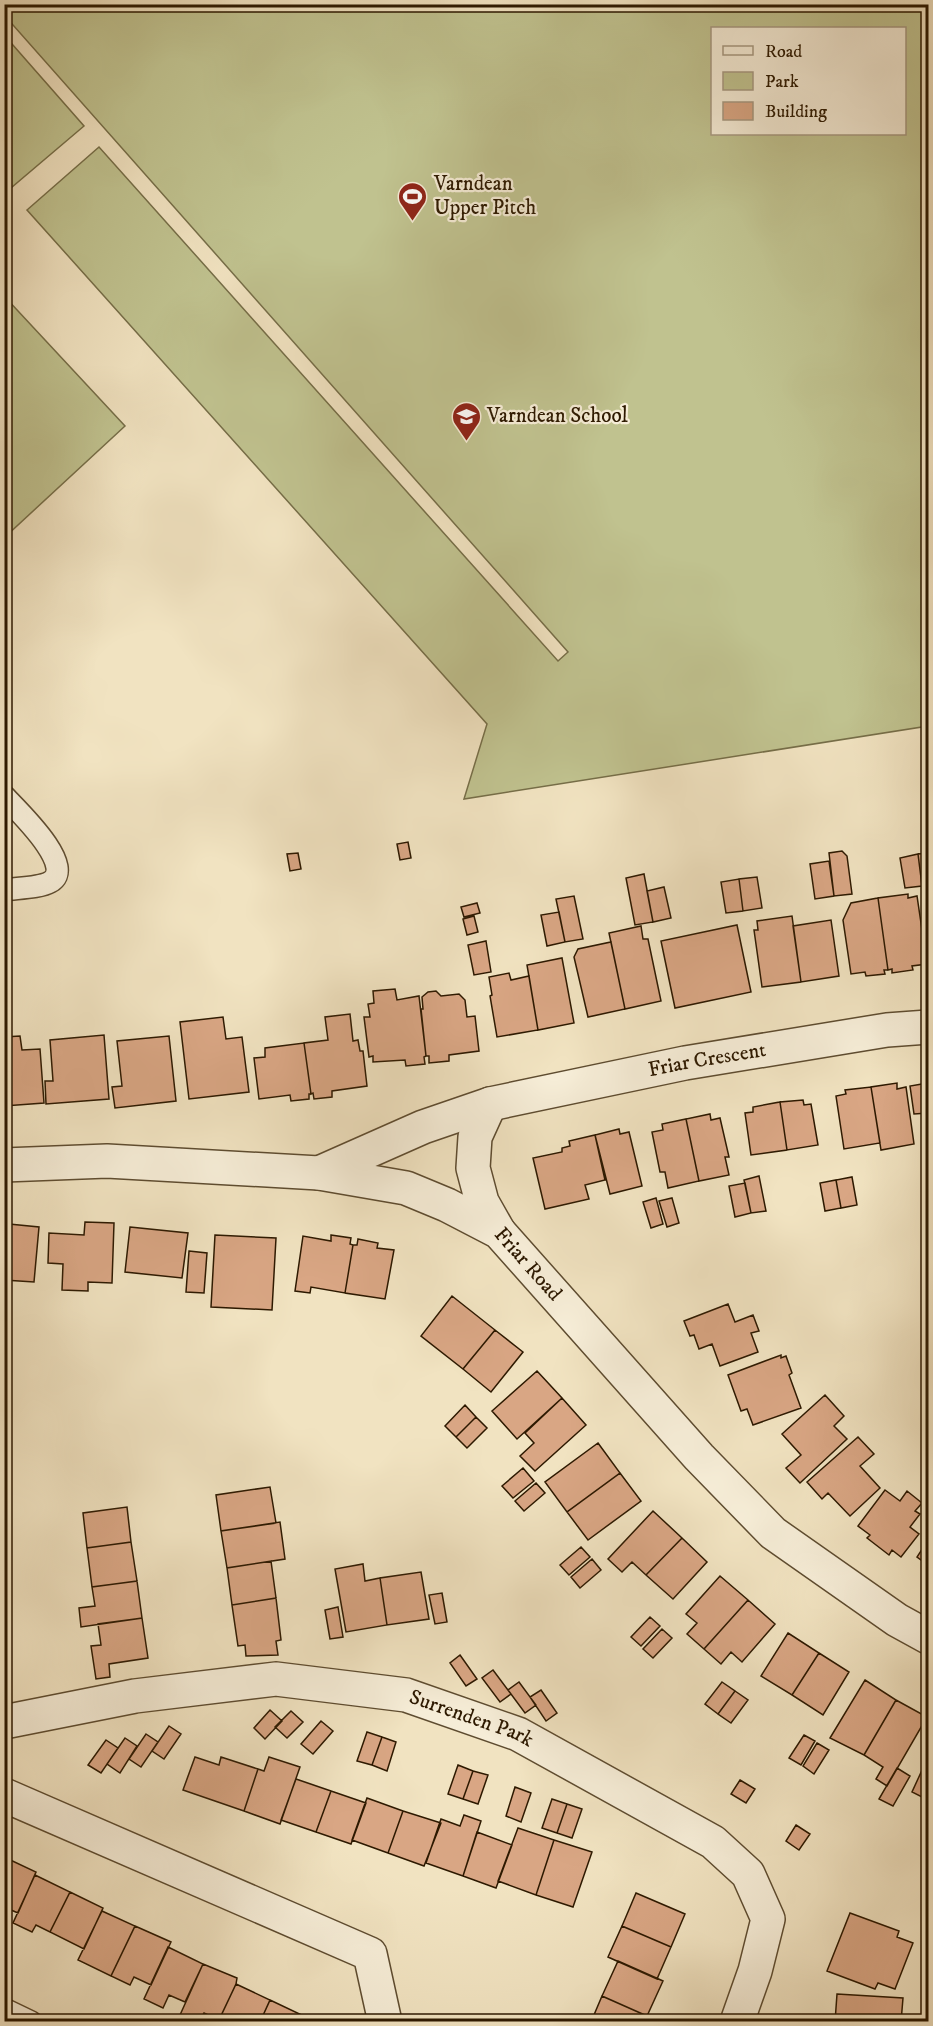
<svg xmlns="http://www.w3.org/2000/svg" width="933" height="2026" viewBox="0 0 933 2026" font-family="'IM FELL DW Pica',serif">
	<style>
		.green { fill: #c0c28f; stroke: #766e48; stroke-width: 1.5; fill-rule: evenodd }
		.building { fill: #d9a684; stroke: #2d1900; stroke-width: 1.5 }
		.lines { fill: none; stroke-linecap: round; stroke-linejoin: round }
		.lane-casing { stroke: #5e4c30; stroke-width: 24 }
		.street-casing { stroke: #5e4c30; stroke-width: 36 }
		.lane { stroke: #f6edd7; stroke-width: 21 }
		.street { stroke: #f6edd7; stroke-width: 33 }
		.labels { text-anchor: middle; dominant-baseline: central; stroke-width: 4.5; stroke-linejoin: round; paint-order: stroke }
		.poi-label { font-size: 21px; fill: #2d1900; stroke: #f6edd7; text-anchor: start }
		.street-label { font-size: 21px; fill: #2d1900; stroke: #f6edd7 }
	</style>
	<rect width="100%" height="100%" fill="#f1e3c1"/>
	<filter id="stains"><feTurbulence type="fractalNoise" baseFrequency=".00333" numOctaves="4"/><feColorMatrix values="0 0 0 0 .2 0 0 0 0 .09 0 0 0 0 .02 0 0 0 .5 -.17"/></filter>
	<radialGradient id="worn" r=".72"><stop offset=".6" stop-color="#630" stop-opacity="0"/><stop offset="1" stop-color="#630" stop-opacity=".3"/></radialGradient>
	<!-- green -->
	<path class="green" d="M 4,5 L 928,5 L 928,726 L 464,799 L 487,724 L 27,210 L 99,147 L 558,661 L 568,652 L 5,16 ZM 712,28 L 904,28 L 904,134 L 712,134 Z
		M 5,36 L 84,126 L 5,193 L 4,193 Z
		M 5,297 L 125,426 L 5,537 Z"/>
	<!-- building -->
	<path class="building" d="M 408,842 L 411,858 L 400,860 L 397,844 Z
		M 842,851 L 847,856 L 852,894 L 834,896 L 829,853 Z
		M 298,853 L 301,869 L 290,871 L 287,854 Z
		M 928,853 L 928,885 L 922,886 L 918,854 Z
		M 918,854 L 922,886 L 905,888 L 900,858 Z
		M 829,861 L 834,896 L 815,899 L 810,864 Z
		M 644,874 L 653,922 L 635,925 L 626,878 Z
		M 757,877 L 762,908 L 743,911 L 739,879 Z
		M 739,879 L 743,911 L 726,913 L 721,882 Z
		M 664,887 L 671,918 L 653,922 L 647,891 Z
		M 908,894 L 908,898 L 917,896 L 927,964 L 912,966 L 913,970 L 892,973 L 892,969 L 888,970 L 878,898 Z
		M 574,896 L 583,939 L 565,942 L 556,899 Z
		M 878,898 L 888,970 L 884,970 L 885,974 L 866,976 L 865,972 L 851,974 L 843,920 L 851,903 Z
		M 477,903 L 480,913 L 464,917 L 461,907 Z
		M 559,912 L 565,942 L 547,946 L 541,915 Z
		M 474,916 L 478,932 L 467,935 L 463,919 Z
		M 792,916 L 801,982 L 762,987 L 754,930 L 758,930 L 757,921 Z
		M 831,920 L 839,976 L 801,982 L 793,926 Z
		M 737,925 L 751,992 L 675,1008 L 661,941 Z
		M 641,926 L 643,939 L 648,939 L 661,1001 L 625,1009 L 609,933 Z
		M 486,941 L 491,972 L 474,975 L 468,945 Z
		M 611,942 L 625,1009 L 588,1017 L 574,957 L 578,949 Z
		M 562,958 L 574,1023 L 538,1030 L 527,965 Z
		M 509,973 L 511,980 L 529,976 L 538,1030 L 497,1037 L 490,996 L 492,995 L 489,977 Z
		M 395,989 L 397,1000 L 419,996 L 426,1056 L 424,1057 L 425,1064 L 406,1066 L 405,1060 L 373,1062 L 373,1056 L 369,1057 L 364,1017 L 370,1017 L 368,1004 L 374,1003 L 373,991 Z
		M 436,991 L 441,996 L 459,994 L 465,1000 L 467,1017 L 475,1016 L 479,1051 L 449,1055 L 449,1061 L 429,1063 L 429,1056 L 426,1056 L 421,1009 L 423,1009 L 422,997 L 428,992 Z
		M 350,1014 L 353,1041 L 358,1040 L 360,1051 L 363,1051 L 367,1086 L 332,1091 L 332,1097 L 314,1099 L 313,1093 L 311,1094 L 304,1043 L 328,1040 L 325,1017 Z
		M 223,1017 L 226,1039 L 242,1037 L 249,1092 L 189,1099 L 180,1022 Z
		M 104,1035 L 109,1099 L 46,1104 L 45,1081 L 53,1081 L 50,1040 Z
		M 20,1036 L 22,1050 L 40,1049 L 44,1103 L 4,1106 L 4,1037 Z
		M 169,1036 L 176,1101 L 115,1108 L 112,1087 L 122,1086 L 117,1041 Z
		M 304,1043 L 311,1094 L 309,1094 L 309,1099 L 291,1101 L 290,1095 L 259,1099 L 254,1058 L 265,1057 L 265,1048 Z
		M 897,1083 L 897,1089 L 906,1087 L 914,1144 L 881,1150 L 871,1087 Z
		M 928,1083 L 928,1113 L 914,1114 L 910,1086 Z
		M 871,1087 L 880,1143 L 844,1149 L 836,1096 L 846,1094 L 845,1090 Z
		M 803,1100 L 804,1105 L 811,1104 L 818,1145 L 787,1150 L 780,1102 Z
		M 780,1102 L 787,1150 L 751,1155 L 745,1113 L 753,1112 L 753,1107 Z
		M 710,1114 L 711,1120 L 720,1118 L 729,1157 L 725,1157 L 729,1175 L 699,1181 L 686,1119 Z
		M 686,1119 L 699,1181 L 668,1188 L 665,1172 L 660,1172 L 652,1132 L 663,1130 L 662,1124 Z
		M 619,1129 L 620,1134 L 629,1132 L 642,1186 L 610,1194 L 595,1135 Z
		M 595,1135 L 605,1180 L 585,1185 L 589,1199 L 545,1209 L 533,1158 L 562,1152 L 562,1148 L 570,1146 L 569,1141 Z
		M 759,1176 L 766,1211 L 751,1213 L 744,1180 Z
		M 852,1177 L 857,1205 L 841,1208 L 836,1180 Z
		M 836,1180 L 841,1208 L 825,1211 L 820,1183 Z
		M 745,1183 L 751,1213 L 735,1217 L 729,1186 Z
		M 656,1198 L 663,1224 L 651,1228 L 643,1202 Z
		M 672,1198 L 679,1223 L 667,1227 L 659,1201 Z
		M 85,1222 L 114,1223 L 112,1283 L 88,1282 L 88,1291 L 62,1290 L 63,1264 L 48,1263 L 49,1233 L 84,1235 Z
		M 9,1224 L 39,1227 L 34,1282 L 4,1280 L 4,1235 L 8,1235 Z
		M 130,1227 L 188,1233 L 182,1278 L 125,1272 Z
		M 215,1235 L 276,1238 L 272,1310 L 211,1307 Z
		M 331,1235 L 351,1238 L 350,1244 L 353,1245 L 345,1293 L 311,1287 L 310,1293 L 295,1291 L 303,1236 L 331,1241 Z
		M 358,1239 L 378,1243 L 377,1248 L 394,1250 L 385,1299 L 345,1293 L 353,1245 L 357,1245 Z
		M 189,1251 L 207,1253 L 204,1293 L 186,1292 Z
		M 452,1296 L 495,1330 L 463,1369 L 421,1336 Z
		M 728,1304 L 735,1322 L 753,1315 L 759,1331 L 751,1333 L 758,1352 L 720,1366 L 712,1344 L 699,1349 L 694,1335 L 690,1336 L 684,1321 Z
		M 495,1330 L 523,1352 L 491,1392 L 463,1369 Z
		M 781,1355 L 781,1358 L 786,1356 L 792,1373 L 789,1375 L 801,1408 L 753,1425 L 747,1409 L 741,1411 L 728,1375 Z
		M 537,1371 L 562,1398 L 517,1439 L 492,1411 Z
		M 825,1395 L 844,1416 L 834,1426 L 847,1439 L 800,1483 L 786,1468 L 801,1455 L 782,1434 Z
		M 562,1398 L 586,1425 L 535,1471 L 520,1456 L 534,1443 L 525,1433 Z
		M 465,1405 L 476,1417 L 456,1437 L 445,1426 Z
		M 476,1417 L 487,1428 L 467,1448 L 456,1437 Z
		M 858,1437 L 874,1454 L 860,1466 L 880,1488 L 850,1516 L 828,1493 L 822,1499 L 807,1482 Z
		M 598,1443 L 620,1473 L 567,1512 L 545,1482 Z
		M 523,1468 L 534,1481 L 513,1498 L 502,1486 Z
		M 620,1473 L 641,1501 L 588,1540 L 567,1512 Z
		M 536,1483 L 545,1493 L 524,1511 L 515,1501 Z
		M 270,1487 L 276,1523 L 221,1531 L 216,1495 Z
		M 885,1490 L 900,1501 L 907,1491 L 922,1503 L 915,1511 L 920,1514 L 910,1527 L 919,1534 L 901,1557 L 892,1550 L 889,1555 L 867,1538 L 870,1535 L 858,1526 Z
		M 127,1507 L 131,1542 L 87,1548 L 83,1513 Z
		M 653,1511 L 682,1538 L 646,1575 L 632,1562 L 622,1572 L 608,1559 Z
		M 280,1522 L 285,1559 L 227,1568 L 221,1531 Z
		M 682,1538 L 707,1562 L 673,1599 L 646,1575 Z
		M 928,1540 L 928,1565 L 917,1557 Z
		M 131,1542 L 137,1581 L 92,1587 L 87,1548 Z
		M 581,1547 L 590,1557 L 569,1575 L 560,1565 Z
		M 592,1559 L 601,1570 L 580,1588 L 571,1577 Z
		M 271,1561 L 276,1598 L 232,1605 L 227,1568 Z
		M 363,1564 L 365,1581 L 380,1578 L 387,1625 L 346,1632 L 335,1569 Z
		M 421,1572 L 429,1619 L 387,1625 L 380,1578 Z
		M 720,1576 L 748,1600 L 704,1649 L 687,1634 L 697,1623 L 686,1614 Z
		M 137,1581 L 142,1618 L 81,1627 L 79,1608 L 95,1606 L 92,1587 Z
		M 442,1593 L 447,1622 L 435,1624 L 429,1595 Z
		M 276,1598 L 281,1640 L 276,1641 L 278,1655 L 246,1656 L 245,1645 L 238,1646 L 232,1605 Z
		M 748,1600 L 775,1624 L 742,1662 L 731,1652 L 721,1664 L 704,1649 Z
		M 338,1607 L 343,1637 L 330,1639 L 325,1610 Z
		M 650,1617 L 660,1626 L 641,1646 L 631,1637 Z
		M 142,1618 L 148,1658 L 109,1664 L 110,1677 L 96,1679 L 91,1646 L 101,1645 L 98,1624 Z
		M 662,1629 L 672,1638 L 653,1658 L 643,1649 Z
		M 788,1633 L 819,1653 L 792,1695 L 761,1676 Z
		M 819,1653 L 849,1672 L 823,1715 L 792,1695 Z
		M 460,1655 L 477,1679 L 466,1686 L 450,1663 Z
		M 493,1670 L 511,1694 L 500,1702 L 482,1678 Z
		M 865,1680 L 896,1700 L 864,1755 L 830,1738 Z
		M 519,1682 L 536,1705 L 525,1713 L 508,1690 Z
		M 722,1682 L 735,1691 L 718,1714 L 705,1704 Z
		M 541,1690 L 557,1713 L 546,1721 L 530,1697 Z
		M 735,1691 L 748,1700 L 731,1723 L 718,1714 Z
		M 896,1700 L 927,1717 L 887,1786 L 876,1779 L 883,1767 L 864,1755 Z
		M 270,1710 L 282,1721 L 265,1739 L 254,1728 Z
		M 291,1711 L 303,1722 L 287,1738 L 275,1727 Z
		M 321,1721 L 333,1731 L 313,1754 L 301,1744 Z
		M 169,1726 L 181,1734 L 164,1759 L 152,1751 Z
		M 367,1732 L 382,1737 L 372,1765 L 357,1761 Z
		M 146,1734 L 158,1742 L 141,1767 L 129,1759 Z
		M 804,1735 L 815,1741 L 801,1765 L 789,1758 Z
		M 382,1737 L 396,1742 L 387,1771 L 372,1765 Z
		M 125,1738 L 137,1746 L 120,1773 L 107,1764 Z
		M 106,1740 L 118,1748 L 101,1773 L 88,1765 Z
		M 817,1743 L 829,1750 L 814,1774 L 803,1766 Z
		M 195,1757 L 219,1765 L 221,1757 L 258,1769 L 244,1811 L 183,1790 Z
		M 269,1757 L 300,1767 L 280,1824 L 244,1811 L 258,1769 L 264,1771 Z
		M 928,1757 L 928,1800 L 912,1792 Z
		M 458,1765 L 473,1771 L 463,1799 L 448,1794 Z
		M 897,1768 L 910,1776 L 893,1806 L 879,1799 Z
		M 473,1771 L 488,1775 L 478,1804 L 463,1799 Z
		M 296,1779 L 331,1791 L 316,1832 L 281,1820 Z
		M 740,1780 L 755,1789 L 746,1803 L 731,1794 Z
		M 515,1787 L 531,1793 L 521,1822 L 506,1816 Z
		M 331,1791 L 366,1803 L 351,1844 L 316,1832 Z
		M 367,1798 L 403,1811 L 388,1853 L 352,1840 Z
		M 552,1799 L 567,1804 L 557,1833 L 542,1828 Z
		M 567,1804 L 582,1809 L 572,1838 L 557,1833 Z
		M 403,1811 L 441,1823 L 424,1866 L 388,1853 Z
		M 464,1815 L 481,1821 L 463,1876 L 426,1863 L 441,1819 L 460,1826 Z
		M 796,1825 L 810,1834 L 799,1850 L 786,1841 Z
		M 518,1828 L 554,1840 L 536,1895 L 498,1881 Z
		M 477,1832 L 512,1845 L 496,1888 L 463,1876 Z
		M 554,1840 L 592,1852 L 573,1907 L 536,1895 Z
		M 4,1857 L 36,1872 L 18,1913 L 4,1907 Z
		M 35,1875 L 70,1892 L 50,1932 L 36,1925 L 32,1932 L 13,1923 Z
		M 70,1892 L 103,1908 L 84,1949 L 50,1932 Z
		M 636,1893 L 685,1914 L 671,1947 L 622,1926 Z
		M 102,1911 L 135,1926 L 111,1976 L 78,1960 Z
		M 850,1913 L 899,1931 L 897,1937 L 913,1943 L 895,1989 L 878,1983 L 875,1989 L 827,1971 Z
		M 135,1926 L 171,1942 L 151,1985 L 134,1977 L 130,1985 L 111,1976 Z
		M 622,1926 L 671,1947 L 657,1979 L 608,1957 Z
		M 168,1947 L 203,1964 L 185,2002 L 169,1995 L 163,2008 L 144,1999 Z
		M 618,1961 L 663,1981 L 647,2016 L 602,1996 Z
		M 203,1964 L 237,1978 L 236,1984 L 219,2020 L 204,2013 L 199,2022 L 180,2015 Z
		M 236,1984 L 270,2000 L 260,2022 L 218,2022 Z
		M 837,1994 L 903,1998 L 901,2022 L 835,2022 Z
		M 602,1996 L 647,2016 L 645,2022 L 591,2022 Z
		M 270,2000 L 306,2017 L 303,2022 L 260,2022 Z"/>
	<g class="lines">
		<defs>
			<path id="lane" d="M 4,796 C 16,809 78,867 50,882 C 40,888 16,888 4,890
				M 4,2009 L 31,2022"/>
			<g id="street">
				<path d="M 490,1104 L 475,1137 L 473,1168 L 482,1202 L 499,1232"/>
				<path id="s1" d="M 4,1165 L 107,1161 L 319,1173 L 406,1188 L 447,1205 L 499,1232 L 699,1457 L 773,1533 L 897,1620 L 928,1637"/>
				<path id="s2" d="M 319,1173 L 423,1127 L 490,1104 L 685,1063 L 887,1030 L 928,1027"/>
				<path id="s3" d="M 4,1722 L 135,1696 L 276,1679 L 406,1695 L 518,1734 L 713,1842 L 748,1874 L 768,1919 L 755,1971 L 737,2022"/>
				<path d="M 4,1795 L 370,1954 L 385,2022"/>
			</g>
		</defs>
		<!-- lane casing -->
		<use href="#lane" class="lane-casing"/>
		<!-- street casing -->
		<use href="#street" class="street-casing"/>
		<!-- lane -->
		<use href="#lane" class="lane"/>
		<!-- street -->
		<use href="#street" class="street"/>
	</g>
	<!-- icons -->
	<defs>
		<symbol id="stadium-pin" viewBox="-11 -11 22 30"><path d="M0 17L-7.5 6A9.5 9.5 0 1 1 7.5 6Z" fill="#8f2418" stroke="#f6edd7"/><path d="M0-5a6.5 5 0 1 0 0 10a6.5 5 0 1 0 0-10ZM-3.5-1.8h7v3.6h-7Z" fill="#fff"/></symbol>
		<symbol id="school-pin" viewBox="-11 -11 22 30"><path d="M0 17L-7.5 6A9.5 9.5 0 1 1 7.5 6Z" fill="#8f2418" stroke="#f6edd7"/><path d="M0-5L7-2L0 1L-7-2ZM-4 1L0 2.5L4 1V4Q0 6-4 4Z" fill="#fff"/></symbol>
	</defs>
	<g fill-rule="evenodd">
		<use href="#stadium-pin" x="396" y="180" width="33" height="45"/>
		<use href="#school-pin" x="450" y="400" width="33" height="45"/>
	</g>
	<g class="labels">
		<!-- poi labels -->
		<g class="poi-label">
			<text x="434" y="184">Varndean<tspan x="434" dy="24">Upper Pitch</tspan></text>
			<text x="487" y="416">Varndean School</text>
		</g>
		<!-- street labels -->
		<g class="street-label">
			<text stroke="none"><textPath href="#s2" startOffset="406">Friar Crescent</textPath></text>
			<text stroke="none"><textPath href="#s1" startOffset="550">Friar Road</textPath></text>
			<text stroke="none"><textPath href="#s3" startOffset="476">Surrenden Park</textPath></text>
		</g>
	</g>
	<!-- margin -->
	<rect width="933" height="2026" fill="none" stroke="#f1e3c1" stroke-width="24"/>
	<rect x="6" y="6" width="921" height="2014" fill="none" stroke="#2d1900" stroke-width="3"/>
	<rect x="12" y="12" width="909" height="2002" fill="none" stroke="#2d1900" stroke-width="1.5"/>
	<!-- legend -->
	<rect x="711" y="27" width="195" height="108" fill="#f6edd7" stroke="#a69881" stroke-width="1.5"/>
	<rect x="723" y="46" width="30" height="9" fill="#f6edd7" stroke="#a69881" stroke-width="1.5"/>
	<text x="765" y="57" font-size="18" fill="#2d1900">Road</text>
	<rect x="723" y="72" width="30" height="18" fill="#c0c28f" stroke="#a69881" stroke-width="1.5"/>
	<text x="765" y="87" font-size="18" fill="#2d1900">Park</text>
	<rect x="723" y="102" width="30" height="18" fill="#d9a684" stroke="#a69881" stroke-width="1.5"/>
	<text x="765" y="117" font-size="18" fill="#2d1900">Building</text>
	<rect width="100%" height="100%" filter="url(#stains)"/>
	<rect width="100%" height="100%" fill="url(#worn)"/>
</svg>
